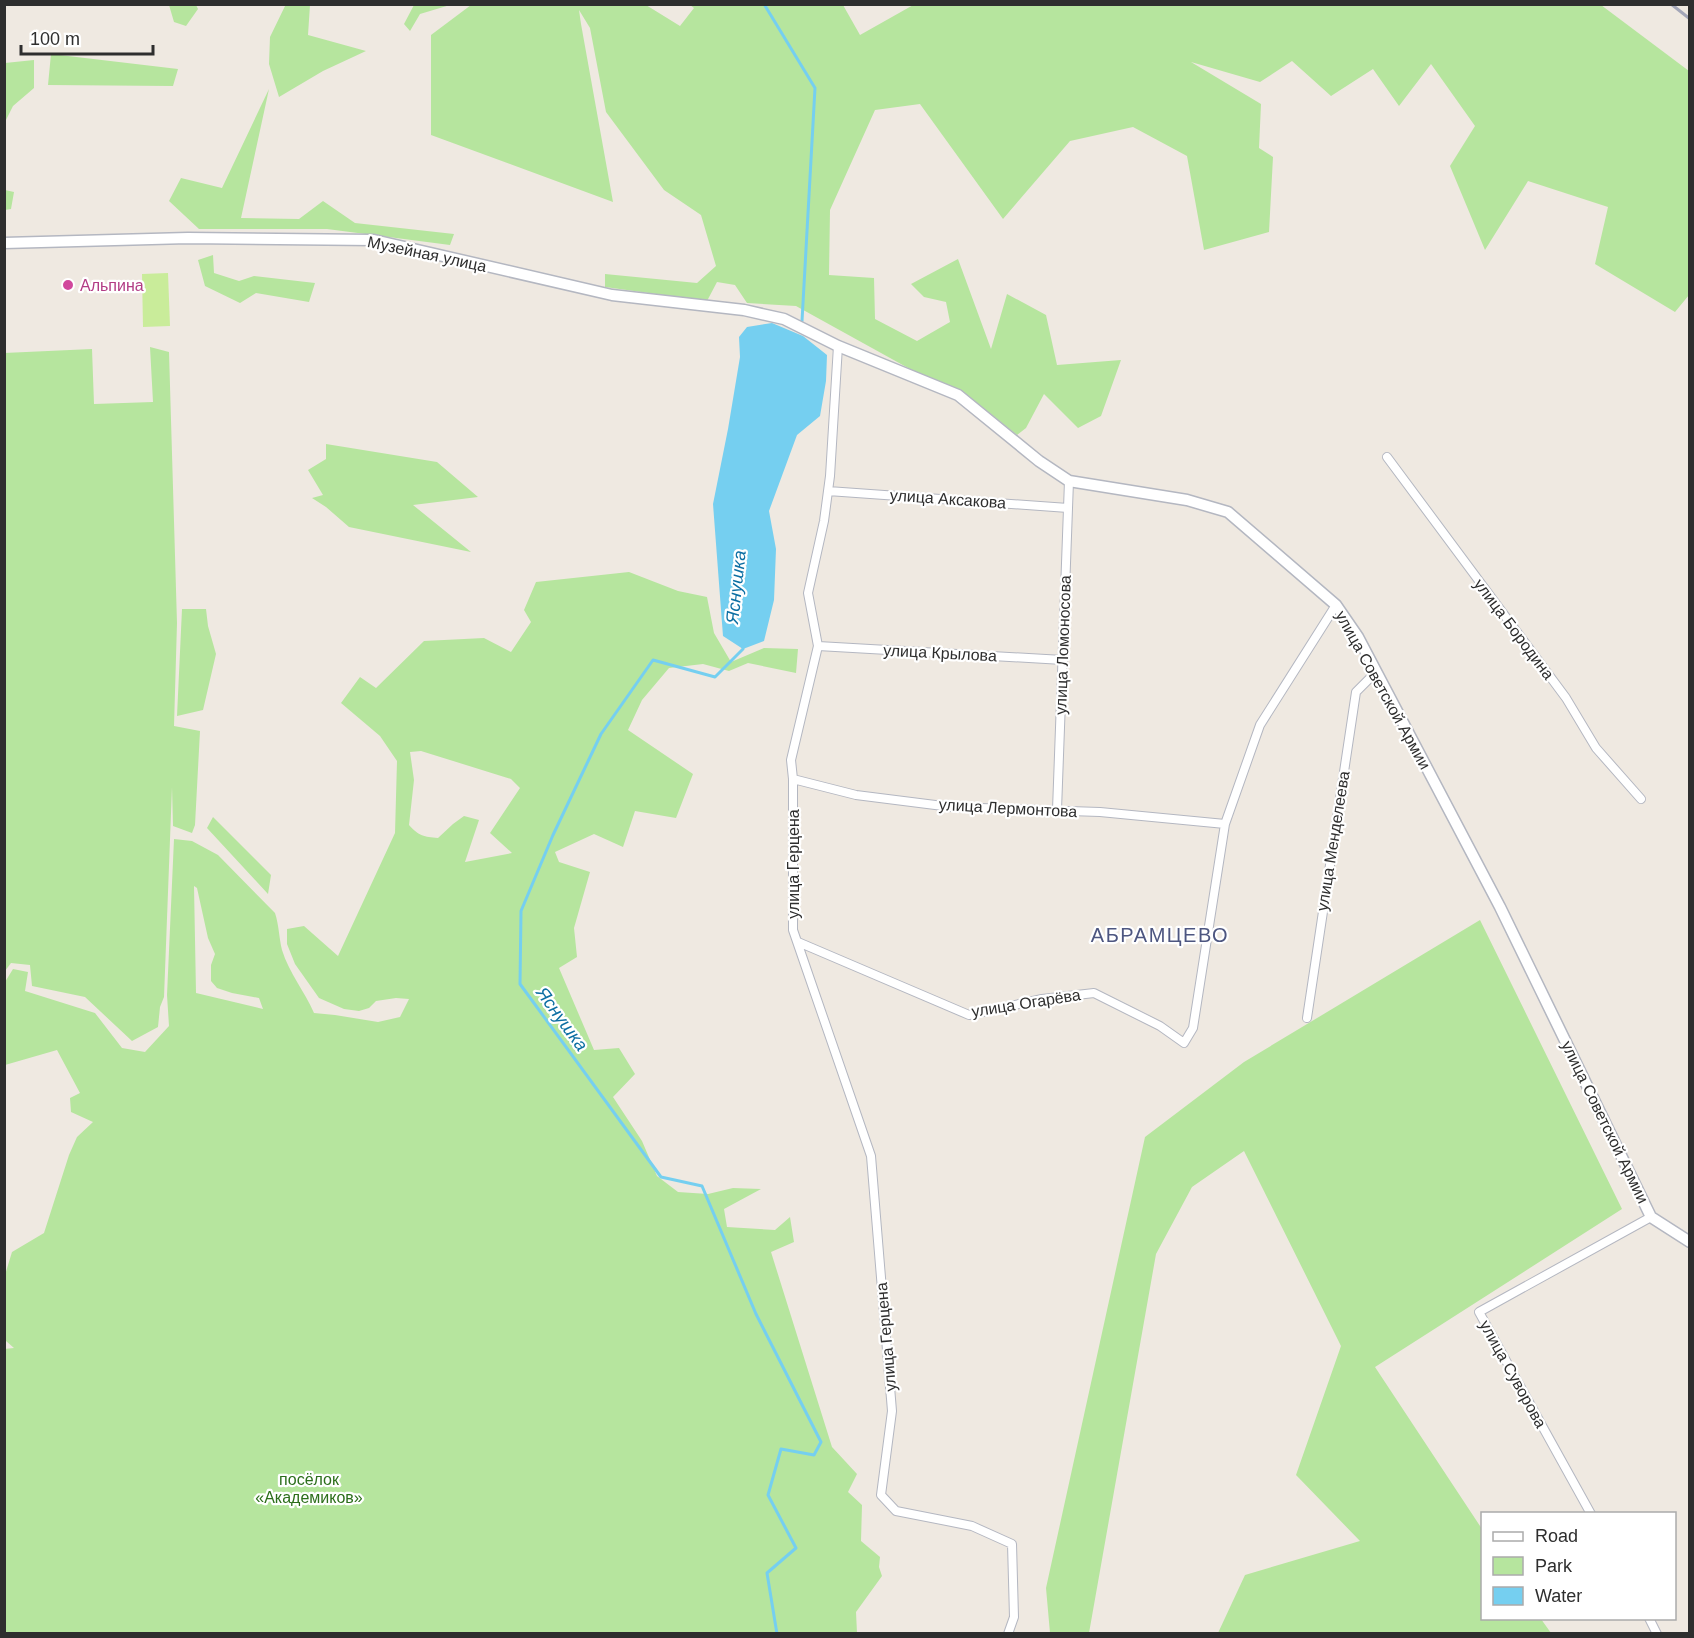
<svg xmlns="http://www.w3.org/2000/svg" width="1694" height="1638" viewBox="0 0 1694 1638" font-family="Arial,sans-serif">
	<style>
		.green { fill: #b6e59e; fill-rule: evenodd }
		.pitch { fill: #c9ec9a }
		.water { fill: #75cff0 }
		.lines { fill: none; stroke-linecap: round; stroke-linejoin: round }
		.stream { stroke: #75cff0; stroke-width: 3 }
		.minor-casing { stroke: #b4b7c1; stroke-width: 10 }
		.tertiary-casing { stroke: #b4b7c1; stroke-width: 13 }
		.minor { stroke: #fff; stroke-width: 8 }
		.tertiary { stroke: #fff; stroke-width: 10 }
		.rail { stroke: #a3a6b8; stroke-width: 3 }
		.hotel-dot { fill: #d1479c; stroke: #fff; stroke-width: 2 }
		.labels { text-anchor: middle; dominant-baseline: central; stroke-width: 4.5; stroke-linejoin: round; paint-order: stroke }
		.street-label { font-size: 16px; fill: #2e2e2e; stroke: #fff }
		.hotel-label { font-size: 16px; fill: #b23c85; stroke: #fff; text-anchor: start }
		.park-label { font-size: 16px; fill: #2c6e1b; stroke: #fff }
		.water-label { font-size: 18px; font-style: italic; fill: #0d6fa3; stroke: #fff }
		.quarter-label { font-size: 20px; letter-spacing: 1.5px; fill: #4d5680; stroke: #fff }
	</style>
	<rect width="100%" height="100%" fill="#efe9e1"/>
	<!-- green -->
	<path class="green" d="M 286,4 L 310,5 L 308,35 L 366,51 L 323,71 L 279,97 L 269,64 L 270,37 Z
		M 915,4 L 1601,5 L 1689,71 L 1689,295 L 1675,312 L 1595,264 L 1608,207 L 1528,181 L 1485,250 L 1450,166 L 1475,126 L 1431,64 L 1399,106 L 1373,69 L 1331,96 L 1292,61 L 1260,82 L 1191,62 L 1261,104 L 1259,148 L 1273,157 L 1269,232 L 1204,250 L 1187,156 L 1133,127 L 1070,141 L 1003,219 L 920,104 L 875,110 L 830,210 L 829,275 L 874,278 L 875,319 L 917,341 L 950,322 L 946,302 L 924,297 L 911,284 L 958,259 L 991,349 L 1007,294 L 1046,315 L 1057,365 L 1121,360 L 1101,416 L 1078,428 L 1044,394 L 1026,428 L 1017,435 L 962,391 L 919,374 L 796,306 L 747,303 L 735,285 L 717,282 L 707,301 L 605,287 L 605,274 L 697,283 L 716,266 L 701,215 L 664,190 L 606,112 L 590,28 L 579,10 L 581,24 L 613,202 L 431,135 L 431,35 L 471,5 L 646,5 L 680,26 L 694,8 L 690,5 L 843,5 L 860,35 Z
		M 169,5 L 196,5 L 198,9 L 186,26 L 174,22 Z
		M 414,5 L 414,4 L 450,5 L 420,14 L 410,31 L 404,24 Z
		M 51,54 L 178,69 L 173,86 L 48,85 Z
		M 34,60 L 34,88 L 13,106 L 5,122 L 5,63 Z
		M 269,89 L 241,218 L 299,219 L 323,201 L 355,223 L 454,234 L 450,245 L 327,229 L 199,229 L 169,201 L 181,178 L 222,188 Z
		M 5,190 L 14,192 L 11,209 L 5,210 Z
		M 213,255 L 214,273 L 239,281 L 254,276 L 315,283 L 309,302 L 256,293 L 240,303 L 205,286 L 198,260 Z
		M 150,347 L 169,352 L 177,623 L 174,726 L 200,731 L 195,825 L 192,833 L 173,826 L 172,787 L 164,997 L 160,1007 L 158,1027 L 132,1041 L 85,997 L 32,986 L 30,965 L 11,963 L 5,971 L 4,353 L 92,349 L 94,404 L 153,402 Z
		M 326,444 L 437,462 L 478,497 L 413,505 L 471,552 L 349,527 L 326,507 L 312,498 L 323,495 L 308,470 L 326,459 Z
		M 629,572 L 678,591 L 707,597 L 714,633 L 731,662 L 764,648 L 798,649 L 796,673 L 748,663 L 729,671 L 703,664 L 669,668 L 642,700 L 628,730 L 693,774 L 676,818 L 635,811 L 623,847 L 594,834 L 555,852 L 559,862 L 590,872 L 574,928 L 577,957 L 559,968 L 594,1050 L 619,1048 L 635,1074 L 613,1097 L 642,1141 L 657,1176 L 678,1192 L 708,1194 L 733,1188 L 761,1189 L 724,1209 L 727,1227 L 775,1230 L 790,1217 L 794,1242 L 771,1252 L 832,1447 L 857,1474 L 848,1492 L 862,1505 L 861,1541 L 880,1557 L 879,1567 L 882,1576 L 856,1612 L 857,1633 L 5,1633 L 4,1349 L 14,1348 L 6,1341 L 5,1342 L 5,1275 L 12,1252 L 44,1233 L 69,1155 L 77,1137 L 93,1122 L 71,1112 L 70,1098 L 80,1093 L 57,1050 L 5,1065 L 5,982 L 13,969 L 28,972 L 25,991 L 95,1013 L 122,1048 L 145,1052 L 169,1026 L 167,995 L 174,839 L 192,841 L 218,855 L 275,913 C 279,925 279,938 282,950 C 289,973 305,992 314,1013 L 335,1015 L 378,1022 L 400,1017 L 409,999 L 396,998 L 376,1001 L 369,1008 L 359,1011 L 344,1009 L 319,998 L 295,964 L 287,944 L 287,929 L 304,926 L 338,956 L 395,833 L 397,761 L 380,736 L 341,703 L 360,677 L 376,688 L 424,641 L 484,638 L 511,652 L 531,622 L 524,610 L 536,582 ZM 421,751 L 511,779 L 520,788 L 490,833 L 512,853 L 465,862 L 479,820 L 464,816 L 453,824 L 438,838 C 424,837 419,836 409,825 L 414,780 L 410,752 ZM 194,886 L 197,888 L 208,938 L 215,954 L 211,965 L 211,981 L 217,988 L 232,993 L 259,998 L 263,1009 L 196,993 Z
		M 182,609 L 206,609 L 208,626 L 216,654 L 203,710 L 177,716 Z
		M 213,817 L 271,875 L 268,894 L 207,828 Z
		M 1480,920 L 1622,1209 L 1375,1367 L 1482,1529 L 1482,1618 L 1541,1619 L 1551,1633 L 1218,1633 L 1245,1575 L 1360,1541 L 1296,1475 L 1341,1346 L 1244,1151 L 1192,1187 L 1156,1254 L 1089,1633 L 1050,1633 L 1046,1588 L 1145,1137 L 1244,1062 Z"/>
	<!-- pitch -->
	<path class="pitch" d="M 168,273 L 170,326 L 143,327 L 142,274 Z"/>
	<!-- water -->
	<path class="water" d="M 772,323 L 803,336 L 827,355 L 826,381 L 820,416 L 797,435 L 769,511 L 776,549 L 774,600 L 764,641 L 743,649 L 723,636 L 713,504 L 728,429 L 740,357 L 739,337 L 747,327 Z"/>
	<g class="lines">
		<!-- stream -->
		<path class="stream" d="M 764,4 L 815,88 L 802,321
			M 743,645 L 743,649 L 715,677 L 653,660 L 601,734 L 553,835 L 521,911 L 520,984 L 661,1177 L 702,1186 L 756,1314 L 821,1442 L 814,1455 L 781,1449 L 768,1495 L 796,1548 L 767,1573 L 777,1634"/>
		<defs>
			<path id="minor" d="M 838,346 L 830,476 L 824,521 L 808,593 L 818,646 L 791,760 L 793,779 L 793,930 L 871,1156 L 892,1411 L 881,1495 L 896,1511 L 972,1526 L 1012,1544 L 1014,1617 L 1008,1634
				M 1387,457 L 1566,698 L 1596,748 L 1641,799
				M 828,491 L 1068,508
				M 818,646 L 1063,660
				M 793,779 L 856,795 L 951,807 L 1100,812 L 1225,824
				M 1057,810 L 1069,481
				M 798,942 L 969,1015 L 1042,999 L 1094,993 L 1160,1026 L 1184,1043 L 1193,1028 L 1225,824 L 1260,725 L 1336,605
				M 1307,1018 L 1356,692 L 1376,672
				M 1591,1514 L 1479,1312 L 1651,1217
				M 1649,1618 L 1657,1634"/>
			<path id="tertiary" d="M 4,243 L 188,238 L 374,240 L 612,295 L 744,310 L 784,319 L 838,346 L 958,395 L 1039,461 L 1069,481 L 1187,500 L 1228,512 L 1336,605 L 1358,637 L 1500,907 L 1651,1217 L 1690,1242"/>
		</defs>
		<!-- minor casing -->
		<use href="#minor" class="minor-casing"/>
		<!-- tertiary casing -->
		<use href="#tertiary" class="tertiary-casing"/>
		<!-- minor -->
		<use href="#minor" class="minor"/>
		<!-- tertiary -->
		<use href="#tertiary" class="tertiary"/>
		<!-- rail -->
		<path class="rail" d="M 1671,4 L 1690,19"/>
	</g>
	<!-- markers -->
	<circle class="hotel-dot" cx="68" cy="285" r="6"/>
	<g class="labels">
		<!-- street labels -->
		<g class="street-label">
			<text transform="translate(427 254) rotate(12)">Музейная улица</text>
			<text transform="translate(948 499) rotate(4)">улица Аксакова</text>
			<text transform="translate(1514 629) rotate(53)">улица Бородина</text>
			<text transform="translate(1063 645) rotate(-88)">улица Ломоносова</text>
			<text transform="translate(940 653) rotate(3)">улица Крылова</text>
			<text transform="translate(1383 690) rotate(61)">улица Советской Армии</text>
			<text transform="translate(1008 808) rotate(3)">улица Лермонтова</text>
			<text transform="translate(1333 841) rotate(-81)">улица Менделеева</text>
			<text transform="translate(793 864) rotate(-90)">улица Герцена</text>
			<text transform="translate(1026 1003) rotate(-9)">улица Огарёва</text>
			<text transform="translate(1605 1122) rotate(64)">улица Советской Армии</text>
			<text transform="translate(886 1337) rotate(-95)">улица Герцена</text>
			<text transform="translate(1513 1374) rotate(61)">улица Суворова</text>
		</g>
		<!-- hotel labels -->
		<g class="hotel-label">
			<text x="80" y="285">Альпина</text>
		</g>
		<!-- park labels -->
		<g class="park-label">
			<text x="309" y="1479">посёлок<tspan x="309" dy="18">«Академиков»</tspan></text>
		</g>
		<!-- water labels -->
		<g class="water-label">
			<text transform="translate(736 587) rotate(-84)">Яснушка</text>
			<text transform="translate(562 1019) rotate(54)">Яснушка</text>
		</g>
		<!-- quarter labels -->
		<g class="quarter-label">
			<text x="1160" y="935">АБРАМЦЕВО</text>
		</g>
	</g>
	<!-- border -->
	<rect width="1694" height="1638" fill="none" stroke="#2e2e2e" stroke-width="12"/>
	<!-- legend -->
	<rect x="1481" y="1512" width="195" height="108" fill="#ffffff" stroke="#ababab" stroke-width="1.5"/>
	<rect x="1493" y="1532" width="30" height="9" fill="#ffffff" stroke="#ababab" stroke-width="1.5"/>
	<text x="1535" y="1542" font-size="18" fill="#2e2e2e">Road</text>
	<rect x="1493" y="1557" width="30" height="18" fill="#b6e59e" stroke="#ababab" stroke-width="1.5"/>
	<text x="1535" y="1572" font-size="18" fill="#2e2e2e">Park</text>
	<rect x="1493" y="1587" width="30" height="18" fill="#75cff0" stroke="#ababab" stroke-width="1.5"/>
	<text x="1535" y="1602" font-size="18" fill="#2e2e2e">Water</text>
	<!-- scale -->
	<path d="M21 45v9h132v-9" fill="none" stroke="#2e2e2e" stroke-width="3"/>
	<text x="30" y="45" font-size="18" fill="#2e2e2e" stroke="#ffffff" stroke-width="4.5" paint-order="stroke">100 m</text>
</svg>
